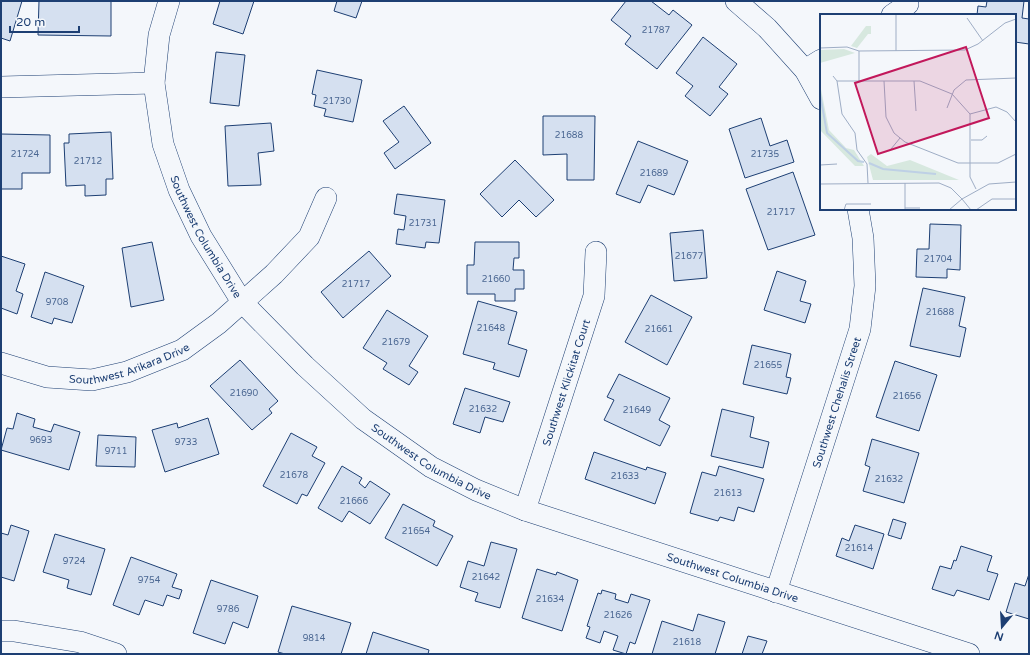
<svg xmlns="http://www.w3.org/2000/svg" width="1030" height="655" viewBox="0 0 1030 655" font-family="'Varela Round',sans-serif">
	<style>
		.building { fill: #d5e0f0; stroke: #1d3f73 }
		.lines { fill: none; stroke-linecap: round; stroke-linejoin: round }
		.street-casing { stroke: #1d3f73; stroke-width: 22 }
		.street { stroke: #f4f7fb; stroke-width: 21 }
		.labels { text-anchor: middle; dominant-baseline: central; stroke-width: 3; stroke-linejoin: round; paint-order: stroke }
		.number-label { font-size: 9px; fill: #4b6792 }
		.street-label { font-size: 11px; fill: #1d3f73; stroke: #f4f7fb }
		.inset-river { fill: none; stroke: #bed0e5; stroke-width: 2 }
		.inset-road { fill: none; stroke: #9eadc5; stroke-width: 1 }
		.view { fill: #c2185b; fill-opacity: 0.15; stroke: #c2185b; stroke-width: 2 }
		.inset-edge { fill: none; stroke: #1d3f73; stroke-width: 2 }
	</style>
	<rect width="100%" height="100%" fill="#f4f7fb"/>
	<!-- building -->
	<path class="building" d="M 1,1 L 22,1 L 10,41 L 1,38 Z
		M 39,1 L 111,1 L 111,36 L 38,35 Z
		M 220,1 L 254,1 L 243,34 L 213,24 Z
		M 337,1 L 362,1 L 356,18 L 334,11 Z
		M 626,1 L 651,1 L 669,15 L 673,10 L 692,25 L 657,69 L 625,44 L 631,36 L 611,20 Z
		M 987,1 L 1024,1 L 1022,18 L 1029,19 L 1029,44 L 1015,42 L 1015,15 L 977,15 L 978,6 L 986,7 Z
		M 703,37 L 737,64 L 719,87 L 728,94 L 710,116 L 685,96 L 693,86 L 676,73 Z
		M 216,52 L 245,55 L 239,106 L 210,103 Z
		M 317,70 L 362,80 L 353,122 L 324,116 L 326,109 L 314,106 L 316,95 L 312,94 Z
		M 404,106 L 431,143 L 395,169 L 384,153 L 399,142 L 383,121 Z
		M 543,116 L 595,116 L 594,180 L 567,180 L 567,154 L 543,155 Z
		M 761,118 L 770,146 L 787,140 L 794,162 L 745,178 L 729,129 Z
		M 271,123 L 274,151 L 258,153 L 261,185 L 228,186 L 225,126 Z
		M 111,132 L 113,179 L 106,179 L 106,195 L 85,196 L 85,185 L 66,186 L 64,143 L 69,143 L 69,134 Z
		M 1,134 L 50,135 L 50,173 L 22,173 L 22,189 L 1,189 Z
		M 638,141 L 688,161 L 674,195 L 648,185 L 640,203 L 616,194 Z
		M 515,160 L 554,200 L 536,217 L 519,200 L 502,217 L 480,194 Z
		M 793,172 L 815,235 L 768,250 L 746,189 Z
		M 397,194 L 445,200 L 439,243 L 426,242 L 425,248 L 396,244 L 398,229 L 404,230 L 406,216 L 394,214 Z
		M 930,224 L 961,225 L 960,270 L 947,269 L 947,278 L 916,277 L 917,249 L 929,249 Z
		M 703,230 L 707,278 L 674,281 L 670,233 Z
		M 152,242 L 164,300 L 131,307 L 122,248 Z
		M 475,242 L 519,242 L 519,258 L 514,258 L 513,270 L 524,270 L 524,289 L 515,289 L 515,301 L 495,301 L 495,294 L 467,294 L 467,265 L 474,265 Z
		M 369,251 L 391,276 L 343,318 L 321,292 Z
		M 1,256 L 25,264 L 16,291 L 23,294 L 17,314 L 1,308 Z
		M 777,271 L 806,281 L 800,301 L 811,304 L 805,323 L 764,310 Z
		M 45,272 L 84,286 L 72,323 L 54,318 L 52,324 L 31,317 Z
		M 923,288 L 965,297 L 959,326 L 966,328 L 960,357 L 910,346 Z
		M 651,295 L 692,317 L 667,365 L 625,342 Z
		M 478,301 L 517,312 L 508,344 L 527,350 L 519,377 L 493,369 L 495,363 L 463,354 Z
		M 387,310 L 428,336 L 409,366 L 418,372 L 409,385 L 383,369 L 387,363 L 363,348 Z
		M 752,345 L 791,354 L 786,377 L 791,378 L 787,394 L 743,384 Z
		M 240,360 L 278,401 L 269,409 L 272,413 L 252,430 L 210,386 Z
		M 895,361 L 937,375 L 919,431 L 876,417 Z
		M 619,374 L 670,398 L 659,420 L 670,426 L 660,446 L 604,420 L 614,400 L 607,397 Z
		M 465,388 L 510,402 L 503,422 L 485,417 L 480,433 L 453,424 Z
		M 722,409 L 754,417 L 750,437 L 769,442 L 763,468 L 711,456 Z
		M 17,413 L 35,419 L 33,427 L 51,432 L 54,424 L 80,432 L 69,470 L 1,450 L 7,428 L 13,429 Z
		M 208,418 L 219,454 L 165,472 L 152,430 L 177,423 L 178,428 Z
		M 291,433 L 317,447 L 312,456 L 325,463 L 307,496 L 302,494 L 297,504 L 263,486 Z
		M 98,435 L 136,437 L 135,467 L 96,466 Z
		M 872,439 L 919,453 L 904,503 L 863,491 L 870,467 L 865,465 Z
		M 594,452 L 646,470 L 647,467 L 666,473 L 655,504 L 585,479 Z
		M 342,466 L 362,478 L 359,483 L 365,488 L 370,481 L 390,494 L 370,524 L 349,511 L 342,522 L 318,508 Z
		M 719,466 L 764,479 L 754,512 L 738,507 L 734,521 L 720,517 L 718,521 L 690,513 L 702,472 L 716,476 Z
		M 403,504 L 435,521 L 433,526 L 453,536 L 437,566 L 385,538 Z
		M 893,519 L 906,523 L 901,539 L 888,535 Z
		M 11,525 L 29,531 L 14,581 L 1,577 L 1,533 L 8,535 Z
		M 855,525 L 884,534 L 873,569 L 836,556 L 842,538 L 849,541 Z
		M 55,534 L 105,549 L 91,595 L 67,588 L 69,580 L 43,572 Z
		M 491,542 L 517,549 L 500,608 L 475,601 L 478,593 L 460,587 L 468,561 L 484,566 Z
		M 961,546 L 992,556 L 987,571 L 998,574 L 989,600 L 957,590 L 954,596 L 932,589 L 940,566 L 951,569 L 954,560 L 956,561 Z
		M 131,557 L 177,574 L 172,587 L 182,590 L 179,599 L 167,595 L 163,606 L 145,600 L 139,615 L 113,605 Z
		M 537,569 L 556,575 L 557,572 L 578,580 L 562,631 L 522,618 Z
		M 1029,574 L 1029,619 L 1006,612 L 1015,583 L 1025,586 Z
		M 211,580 L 258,596 L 248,628 L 233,622 L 225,644 L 193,633 Z
		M 602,590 L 616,594 L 615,599 L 628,603 L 631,594 L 650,600 L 635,644 L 630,642 L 626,654 L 613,650 L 618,636 L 604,631 L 600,643 L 586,638 L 590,627 L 587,626 L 598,593 L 601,594 Z
		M 292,606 L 351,623 L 341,654 L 285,654 L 278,652 Z
		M 698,614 L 725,622 L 715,654 L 652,654 L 662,621 L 693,631 Z
		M 373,632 L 429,650 L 428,654 L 366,654 Z
		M 748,636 L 767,641 L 762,654 L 742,654 Z"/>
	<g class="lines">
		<defs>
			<g id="street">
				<path id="s1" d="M 169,1 L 159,35 L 154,83 L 163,144 L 179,190 L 201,236 L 242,302 L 305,366 L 363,419 L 431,467 L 476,490 L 525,510 L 969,654"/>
				<path d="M 736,1 L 767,28 L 805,70 L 821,99"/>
				<path d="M 892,15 L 908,4"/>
				<path d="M 805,70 L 821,60"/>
				<path d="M 1,87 L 154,83"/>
				<path id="s2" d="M 1,363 L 47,377 L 92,380 L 127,372 L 182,350 L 219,323 L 274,274 L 309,237 L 326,198"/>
				<path id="s3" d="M 525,510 L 594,296 L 596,252"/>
				<path id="s4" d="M 776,592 L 860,329 L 865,286 L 863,238 L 858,209"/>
				<path d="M 1,631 L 14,631 L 80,642 L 116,654"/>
			</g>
		</defs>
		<!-- street casing -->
		<use href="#street" class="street-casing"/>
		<!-- street -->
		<use href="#street" class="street"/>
	</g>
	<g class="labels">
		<!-- number labels -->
		<g class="number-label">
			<text x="656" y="30">21787</text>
			<text x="337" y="101">21730</text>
			<text x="569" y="135">21688</text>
			<text x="25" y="154">21724</text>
			<text x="765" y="154">21735</text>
			<text x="88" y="161">21712</text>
			<text x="654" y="173">21689</text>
			<text x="781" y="212">21717</text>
			<text x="423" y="223">21731</text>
			<text x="689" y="256">21677</text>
			<text x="938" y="259">21704</text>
			<text x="496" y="279">21660</text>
			<text x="356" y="284">21717</text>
			<text x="57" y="302">9708</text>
			<text x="940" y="312">21688</text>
			<text x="491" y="328">21648</text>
			<text x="659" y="329">21661</text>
			<text x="396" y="342">21679</text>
			<text x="768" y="365">21655</text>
			<text x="244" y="393">21690</text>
			<text x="907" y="396">21656</text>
			<text x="483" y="409">21632</text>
			<text x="637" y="410">21649</text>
			<text x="41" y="440">9693</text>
			<text x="186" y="442">9733</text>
			<text x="116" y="451">9711</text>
			<text x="294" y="475">21678</text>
			<text x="625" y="476">21633</text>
			<text x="889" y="479">21632</text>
			<text x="728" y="493">21613</text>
			<text x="354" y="501">21666</text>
			<text x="416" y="531">21654</text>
			<text x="859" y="548">21614</text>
			<text x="74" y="561">9724</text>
			<text x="486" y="577">21642</text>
			<text x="149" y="580">9754</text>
			<text x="550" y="599">21634</text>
			<text x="228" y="609">9786</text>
			<text x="618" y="615">21626</text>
			<text x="314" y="638">9814</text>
			<text x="687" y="642">21618</text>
		</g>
		<!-- street labels -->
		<g class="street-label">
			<text stroke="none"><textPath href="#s1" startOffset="248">Southwest Columbia Drive</textPath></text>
			<text stroke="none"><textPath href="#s2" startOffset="133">Southwest Arikara Drive</textPath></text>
			<text stroke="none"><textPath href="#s3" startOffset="134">Southwest Klickitat Court</textPath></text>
			<text stroke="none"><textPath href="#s4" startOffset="199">Southwest Chehalis Street</textPath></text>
			<text stroke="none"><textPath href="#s1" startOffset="572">Southwest Columbia Drive</textPath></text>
			<text stroke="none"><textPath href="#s1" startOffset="896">Southwest Columbia Drive</textPath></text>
		</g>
	</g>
	<!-- overview -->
	<g transform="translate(820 14)">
		<rect width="196" height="196" fill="#f4f7fb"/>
		<path d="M 46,12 L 51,12 L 51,20 L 48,20 L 37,34 L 31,32 ZM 24,35 L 35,39 L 0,49 L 0,36 ZM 0,70 L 9,116 L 26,134 L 34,136 L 44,152 L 35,152 L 0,116 ZM 51,140 L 67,152 L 90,146 L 139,166 L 53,166 L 47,143 Z" fill="#d7e8df"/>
		<path class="inset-river" d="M 0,80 L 7,119 L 38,147 L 44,148M 49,149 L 63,155 L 116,160"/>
		<path class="inset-road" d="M 147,4 L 163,27M 0,34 L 27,33 L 39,37 L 145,36 L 158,30 L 185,9 L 196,5M 76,37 L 76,0M 13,62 L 17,67 L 22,100 L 35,119 L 37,136 L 47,150 L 48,169M 17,67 L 100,67 L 132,80 L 150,100 L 150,163 L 156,175M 39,67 L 39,37M 64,67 L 66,103 L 74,119 L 85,128 L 138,149 L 178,149 L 196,140M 94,67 L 96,97M 127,94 L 134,76 L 146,66 L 196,64M 150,100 L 176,93 L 187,98 L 196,108M 151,126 L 162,126 L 167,122M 71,135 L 80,124M 0,151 L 17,150M 85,169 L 85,196M 0,170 L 119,169 L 131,174 L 142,185 L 169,170 L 196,168M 85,194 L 100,194M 24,196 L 26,190 L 51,190M 129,196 L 142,185 L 151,196M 156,196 L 172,185 L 196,185"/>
		<path class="view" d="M 146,33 L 169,104 L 58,140 L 35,69 Z"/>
		<rect width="196" height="196" class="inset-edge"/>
	</g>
	<!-- border -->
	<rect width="1030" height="655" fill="none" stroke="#1d3f73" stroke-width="4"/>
	<!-- north arrow -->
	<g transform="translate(1002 627) rotate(198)" stroke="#f4f7fb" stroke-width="3" paint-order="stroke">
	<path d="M0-3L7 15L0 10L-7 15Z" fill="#1d3f73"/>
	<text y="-6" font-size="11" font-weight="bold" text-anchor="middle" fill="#1d3f73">N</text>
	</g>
	<!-- scale -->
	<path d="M10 26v6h69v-6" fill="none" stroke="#1d3f73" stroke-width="2"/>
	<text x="16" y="26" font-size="12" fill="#1d3f73" stroke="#f4f7fb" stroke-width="3" paint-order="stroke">20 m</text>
</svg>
